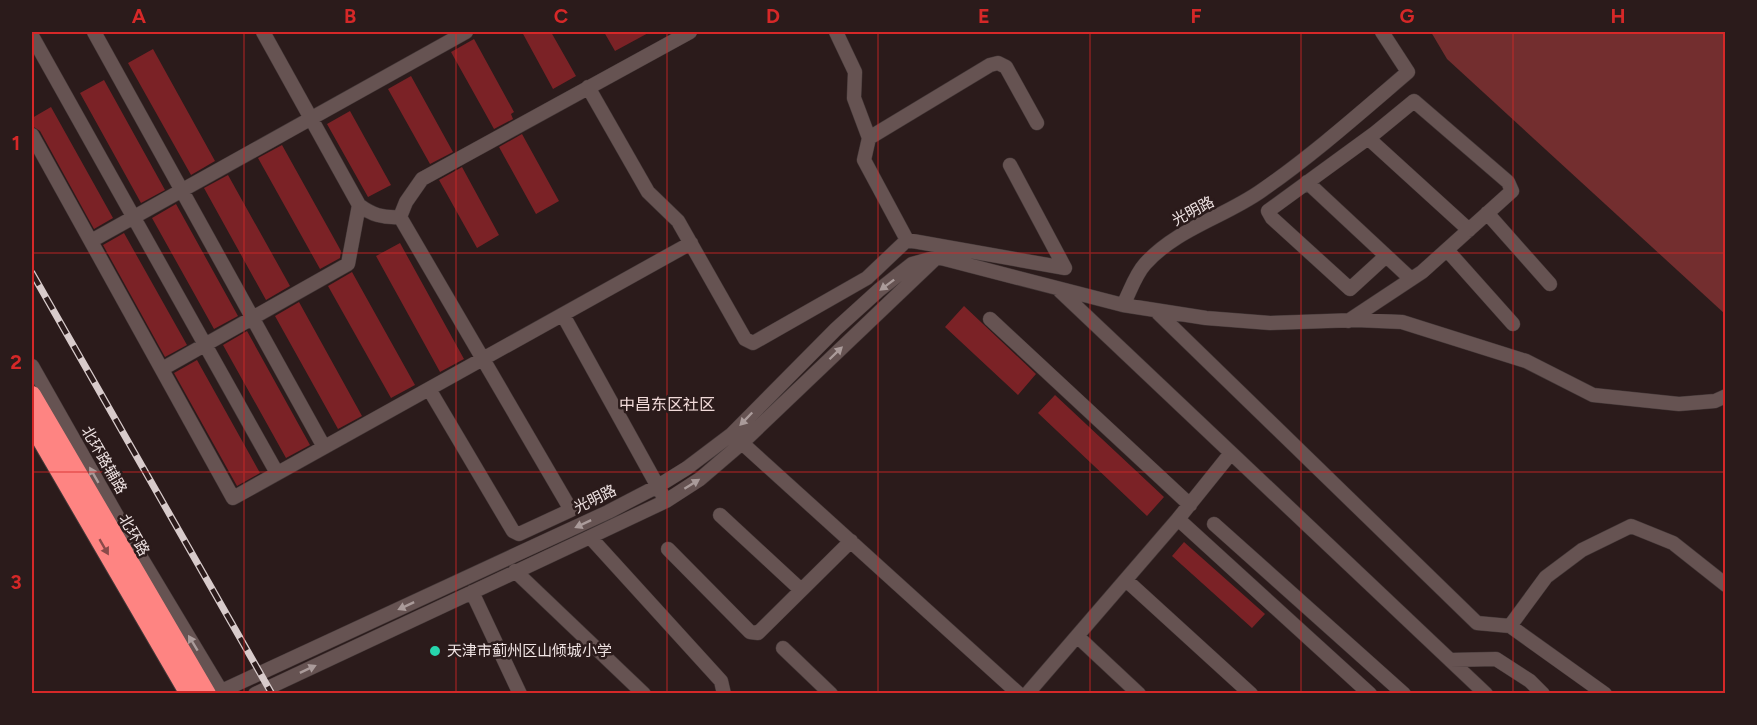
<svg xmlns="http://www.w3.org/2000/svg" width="1757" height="725" viewBox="0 0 1757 725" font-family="Figtree,'Noto Sans SC',sans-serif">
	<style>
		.green { fill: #732e2f }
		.building { fill: #7b2226 }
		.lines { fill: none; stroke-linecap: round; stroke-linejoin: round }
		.street-casing { stroke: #433737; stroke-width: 15 }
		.highway-casing { stroke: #433737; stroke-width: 20 }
		.street { stroke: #665352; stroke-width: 14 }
		.highway { stroke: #fe8482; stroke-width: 18 }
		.rail-casing { stroke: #d8cbcb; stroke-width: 7 }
		.rail { stroke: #2b1b1b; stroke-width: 4.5; stroke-dasharray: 14; stroke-linecap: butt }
		.oneway { fill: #aa9b9a }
		.oneway2 { fill: #8a4a49 }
		.grid { fill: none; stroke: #d62828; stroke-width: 1.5; stroke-opacity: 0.55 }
		.poi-dot { fill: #27d5ad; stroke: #2b1b1b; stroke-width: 2 }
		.labels { text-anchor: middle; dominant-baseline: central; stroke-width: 5; stroke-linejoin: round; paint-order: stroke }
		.street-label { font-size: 15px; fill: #efe3e3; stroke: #2b1b1b }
		.poi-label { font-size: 15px; fill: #efe3e3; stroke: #2b1b1b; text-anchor: start }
		.neighbourhood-label { font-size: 16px; fill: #f2dbda; stroke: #2b1b1b }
		.neatline { fill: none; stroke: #d62828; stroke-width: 2 }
		.grid-label { font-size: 20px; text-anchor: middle; font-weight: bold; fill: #d62828 }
	</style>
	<rect width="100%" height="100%" fill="#2b1b1b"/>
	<!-- green -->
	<path class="green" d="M 1431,32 L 1725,32 L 1725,314 L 1447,59 Z"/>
	<!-- building -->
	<path class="building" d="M 522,32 L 551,32 L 576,76 L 553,89 Z
		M 604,32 L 650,32 L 615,51 Z
		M 474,39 L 514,112 L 511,114 L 513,119 L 494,129 L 451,52 Z
		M 153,49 L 215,161 L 191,175 L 128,63 Z
		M 411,76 L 453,152 L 430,164 L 388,89 Z
		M 104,80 L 165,190 L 141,203 L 80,93 Z
		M 51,107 L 113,218 L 94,229 L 40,131 L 32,126 L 32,118 Z
		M 350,111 L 391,185 L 368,197 L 327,124 Z
		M 522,134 L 559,201 L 536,214 L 499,147 Z
		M 282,145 L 341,251 L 340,258 L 320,269 L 258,158 Z
		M 462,167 L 499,235 L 477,248 L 439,180 Z
		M 228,175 L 290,286 L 266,300 L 204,188 Z
		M 176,204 L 238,316 L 214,329 L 152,218 Z
		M 124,233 L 187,345 L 165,357 L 103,245 Z
		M 400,243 L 464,359 L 440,372 L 376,256 Z
		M 352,272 L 415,385 L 391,398 L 328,286 Z
		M 299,302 L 362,416 L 338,429 L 275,316 Z
		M 964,306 L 1036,374 L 1018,395 L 945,327 Z
		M 247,331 L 310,445 L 286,458 L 223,345 Z
		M 197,360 L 260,473 L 237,486 L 174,373 Z
		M 1055,395 L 1164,497 L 1147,516 L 1038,413 Z
		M 1184,542 L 1265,614 L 1252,628 L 1172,556 Z"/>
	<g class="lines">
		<defs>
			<path id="street" d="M 94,32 L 324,447
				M 263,32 L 359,205 C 372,215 383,218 400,217
				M 836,32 L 855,72 L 854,98 L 869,138 L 864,160 L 907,240
				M 32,36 L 277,473
				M 588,87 L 648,192 L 678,221 L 745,339 L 753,343 L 867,278 L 907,240 L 1065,268 L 1010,165
				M 32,135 L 233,498 L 691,243
				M 869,138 L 990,65 L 998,63 L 1006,67 L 1037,123
				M 1368,138 L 1469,230
				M 1307,182 L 1411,279
				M 1487,213 L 1550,284
				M 91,241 L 466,32
				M 1447,250 L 1513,324
				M 1060,291 L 1486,694
				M 1123,305 L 1206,318 L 1270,323 L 1356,320 L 1402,322 L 1526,361 L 1593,395 L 1679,404 L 1715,401 L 1726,396
				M 1155,310 L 1477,623 L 1510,626 L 1605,694
				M 563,315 L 662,494
				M 990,319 L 1190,505
				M 1348,321 L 1422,272 L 1512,191 L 1508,182 L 1414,101 L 1375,133 L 1268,211 L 1272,218 L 1350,289 L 1386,256
				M 32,366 L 133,544 L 223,694
				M 162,369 L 348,264 L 359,205
				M 429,389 L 513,531 L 519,534 L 571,510 L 400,217 L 406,202 L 422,179 L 690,32
				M 742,443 L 1019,694
				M 720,515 L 801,590
				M 1178,519 L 1370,694
				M 1214,524 L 1404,694
				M 590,537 L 721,681 L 724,694
				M 668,549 L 750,632 L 758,633 L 851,541
				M 515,571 L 644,694
				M 1126,580 L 1251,694
				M 472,592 L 520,694
				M 1510,626 L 1546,577 L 1582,550 L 1631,526 L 1673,543 L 1726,585
				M 1077,636 L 1139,694
				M 783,648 L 831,694
				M 1450,660 L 1496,659 L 1530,681 L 1543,694
				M 215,694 L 608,512 L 658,486 L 687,468 L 732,434 L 836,329 L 879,290 L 912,264 L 937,257 L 1123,305 C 1130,292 1135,275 1145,264 C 1176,229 1224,217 1261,191 C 1313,155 1360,113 1408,72 L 1382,32
				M 255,694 L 590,537 L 666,501 L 700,479 L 742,443 L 935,259
				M 1027,694 L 1178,519 L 1231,453"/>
			<path id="highway" d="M 32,395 L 207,694
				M 32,424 L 189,694"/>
		</defs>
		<!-- street casing -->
		<use href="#street" class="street-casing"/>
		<!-- highway casing -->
		<use href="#highway" class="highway-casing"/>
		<!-- street -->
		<use href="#street" class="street"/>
		<!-- highway -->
		<use href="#highway" class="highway"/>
		<defs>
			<path id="rail" d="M 32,273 L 272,694"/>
		</defs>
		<!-- rail casing -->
		<use href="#rail" class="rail-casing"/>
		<!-- rail -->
		<use href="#rail" class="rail"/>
	</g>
	<!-- one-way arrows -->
	<defs><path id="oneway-solid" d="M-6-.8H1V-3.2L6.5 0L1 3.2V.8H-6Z" transform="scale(1.5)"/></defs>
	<g class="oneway">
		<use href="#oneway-solid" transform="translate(887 285) rotate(143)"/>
		<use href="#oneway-solid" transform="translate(836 353) rotate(-44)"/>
		<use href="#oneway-solid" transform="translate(746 419) rotate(134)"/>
		<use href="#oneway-solid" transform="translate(94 475) rotate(-120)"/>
		<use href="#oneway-solid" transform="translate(692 484) rotate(-32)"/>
		<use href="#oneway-solid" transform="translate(583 524) rotate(155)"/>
		<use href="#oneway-solid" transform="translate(406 606) rotate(155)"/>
		<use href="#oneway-solid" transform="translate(193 643) rotate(-121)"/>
		<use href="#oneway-solid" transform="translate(308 669) rotate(-25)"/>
	</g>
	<use class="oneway2" href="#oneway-solid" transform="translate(104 547) rotate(60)"/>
	<!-- grid -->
	<path class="grid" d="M 244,32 L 244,694M 456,32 L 456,694M 667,32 L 667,694M 878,32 L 878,694M 1090,32 L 1090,694M 1301,32 L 1301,694M 1513,32 L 1513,694M 32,253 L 1726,253M 32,472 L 1726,472"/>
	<!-- markers -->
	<circle class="poi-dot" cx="435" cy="651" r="6"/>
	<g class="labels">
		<!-- street labels -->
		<g class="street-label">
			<text transform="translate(1193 211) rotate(-28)">光明路</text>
			<text transform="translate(104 460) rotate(60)">北环路辅路</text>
			<text transform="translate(595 499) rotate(-26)">光明路</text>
			<text transform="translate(134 535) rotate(60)">北环路</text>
		</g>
		<!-- poi labels -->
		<g class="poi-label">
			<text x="447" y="651">天津市蓟州区山倾城小学</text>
		</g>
		<!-- neighbourhood labels -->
		<g class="neighbourhood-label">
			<text x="667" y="404">中昌东区社区</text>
		</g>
	</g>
	<!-- border -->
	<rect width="1757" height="725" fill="none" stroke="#2b1b1b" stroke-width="66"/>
	<rect x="33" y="33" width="1691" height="659" class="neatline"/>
	<g class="grid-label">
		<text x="139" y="23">A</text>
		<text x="350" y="23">B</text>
		<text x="561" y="23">C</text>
		<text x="773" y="23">D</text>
		<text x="984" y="23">E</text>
		<text x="1196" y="23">F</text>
		<text x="1407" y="23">G</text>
		<text x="1618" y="23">H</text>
		<text x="16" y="150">1</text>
		<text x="16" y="369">2</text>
		<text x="16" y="589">3</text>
	</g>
</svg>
